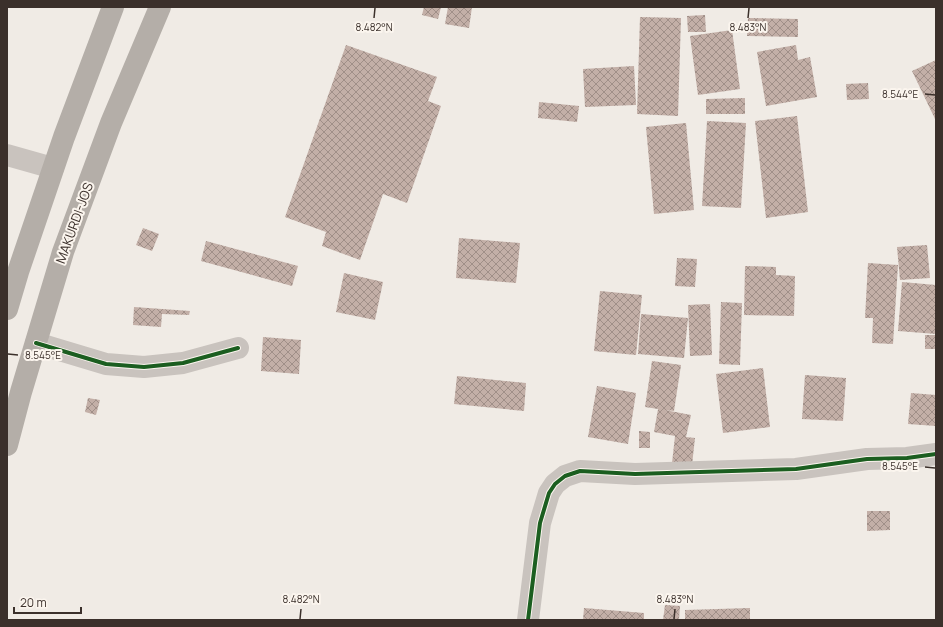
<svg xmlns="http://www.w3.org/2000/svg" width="943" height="627" viewBox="0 0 943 627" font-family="Manrope,sans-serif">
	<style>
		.building { fill: url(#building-cross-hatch) }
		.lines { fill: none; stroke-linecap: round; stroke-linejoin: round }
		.minor { stroke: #c9c3be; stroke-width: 22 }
		.trunk { stroke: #b4aea8; stroke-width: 22 }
		.cycleway-casing { stroke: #fbf5ee; stroke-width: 6 }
		.cycleway { stroke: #1b5e20; stroke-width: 4 }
		.ticks { fill: none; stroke: #3b302b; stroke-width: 1.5 }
		.labels { text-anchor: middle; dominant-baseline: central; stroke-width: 4; stroke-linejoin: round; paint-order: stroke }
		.street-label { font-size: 13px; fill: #3b302b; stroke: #fbf5ee }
		.ticks-label { font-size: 10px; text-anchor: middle; fill: #3b302b; stroke: #fbf5ee; stroke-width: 4; stroke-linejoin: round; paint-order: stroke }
	</style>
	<defs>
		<pattern id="building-cross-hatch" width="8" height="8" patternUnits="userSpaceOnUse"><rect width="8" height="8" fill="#c3afa7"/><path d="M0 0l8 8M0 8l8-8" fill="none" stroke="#a08f88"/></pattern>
	</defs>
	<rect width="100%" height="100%" fill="#f0ebe5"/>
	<!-- building -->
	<path class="building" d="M 424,7 L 441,7 L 438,19 L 422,15 Z
		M 448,7 L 472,7 L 469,28 L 445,24 Z
		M 705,15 L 706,32 L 688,32 L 687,16 Z
		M 640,17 L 681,18 L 678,116 L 637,114 Z
		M 748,18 L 798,19 L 798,37 L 747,36 Z
		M 732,30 L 740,89 L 698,95 L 690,36 Z
		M 346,45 L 437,77 L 428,101 L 441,106 L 407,203 L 383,194 L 360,260 L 322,246 L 326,232 L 285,217 Z
		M 796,45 L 798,60 L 810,57 L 817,97 L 766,106 L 757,52 Z
		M 936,60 L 936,121 L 912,71 Z
		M 634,66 L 636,105 L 585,107 L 583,69 Z
		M 868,83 L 869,99 L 847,100 L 846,84 Z
		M 745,98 L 745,114 L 706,114 L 706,99 Z
		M 539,102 L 579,106 L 577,122 L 538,118 Z
		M 797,116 L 808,212 L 766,218 L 755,121 Z
		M 707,121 L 746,123 L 741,208 L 702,206 Z
		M 686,123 L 694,210 L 654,214 L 646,127 Z
		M 143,228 L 159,234 L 152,251 L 136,245 Z
		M 459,238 L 520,243 L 516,283 L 456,278 Z
		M 206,241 L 298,266 L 292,286 L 201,261 Z
		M 927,245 L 930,278 L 900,280 L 897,247 Z
		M 677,258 L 697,259 L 695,287 L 675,286 Z
		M 868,263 L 898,265 L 893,344 L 872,343 L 873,318 L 865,318 Z
		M 745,266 L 776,267 L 776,275 L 795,276 L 794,316 L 744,315 Z
		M 344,273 L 383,282 L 375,320 L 336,312 Z
		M 902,282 L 936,285 L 936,334 L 898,331 Z
		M 600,291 L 642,295 L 636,355 L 594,351 Z
		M 721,302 L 742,303 L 740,365 L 719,364 Z
		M 710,304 L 712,355 L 690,356 L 688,305 Z
		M 134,307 L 190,311 L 189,315 L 162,314 L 161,327 L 133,325 Z
		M 641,314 L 688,318 L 684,358 L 638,354 Z
		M 925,335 L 936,335 L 936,349 L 925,349 Z
		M 263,337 L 301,340 L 299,374 L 261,371 Z
		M 652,361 L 681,365 L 674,411 L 665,410 L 691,415 L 686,437 L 695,438 L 692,465 L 672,463 L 675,436 L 654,432 L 658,409 L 645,407 Z
		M 763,368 L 770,427 L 723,433 L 716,374 Z
		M 805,375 L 846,378 L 843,421 L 802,419 Z
		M 457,376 L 526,383 L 524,411 L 454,404 Z
		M 597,386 L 636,393 L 628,444 L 588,437 Z
		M 911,393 L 936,395 L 936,426 L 908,424 Z
		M 88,398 L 100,400 L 96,415 L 85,412 Z
		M 639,431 L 650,432 L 650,448 L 639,448 Z
		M 867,511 L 890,511 L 890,530 L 867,531 Z
		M 665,605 L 680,606 L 679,620 L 663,620 Z
		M 584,608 L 644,613 L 644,620 L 583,620 Z
		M 750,608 L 750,620 L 685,620 L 685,610 Z"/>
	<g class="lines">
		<!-- minor -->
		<path class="minor" d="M 7,155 L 53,168
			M 36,343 L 106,364 L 144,367 L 183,363 L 238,348
			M 528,620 L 540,523 L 549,493 L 555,484 L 565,476 L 580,471 L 635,474 L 796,469 L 867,459 L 907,458 L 936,454"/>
		<!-- trunk -->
		<path class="trunk" d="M 7,309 L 18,272 L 64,137 L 113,7
			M 7,445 L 21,392 L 63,252 L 111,123 L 160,7"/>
		<defs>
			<path id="cycleway" d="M 36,343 L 106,364 L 144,367 L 183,363 L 238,348
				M 528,620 L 540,523 L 549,493 L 555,484 L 565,476 L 580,471 L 635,474 L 796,469 L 867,459 L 907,458 L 936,454"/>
		</defs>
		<!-- cycleway casing -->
		<use href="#cycleway" class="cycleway-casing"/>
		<!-- cycleway -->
		<use href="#cycleway" class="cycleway"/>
	</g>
	<!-- ticks -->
	<path class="ticks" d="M 374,18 L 375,8M 748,18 L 749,8M 925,94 L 935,95M 8,354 L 18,355M 925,467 L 935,468M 300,619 L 301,609M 674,619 L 675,609"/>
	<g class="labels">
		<!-- street labels -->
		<g class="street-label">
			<text transform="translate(74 223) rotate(-70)">MAKURDI-JOS</text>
		</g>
	</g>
	<g class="ticks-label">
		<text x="374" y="31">8.482°N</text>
		<text x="748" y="31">8.483°N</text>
		<text x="900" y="98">8.544°E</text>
		<text x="43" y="359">8.545°E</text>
		<text x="900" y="470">8.545°E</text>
		<text x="301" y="603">8.482°N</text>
		<text x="675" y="603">8.483°N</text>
	</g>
	<!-- border -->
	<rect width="943" height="627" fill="none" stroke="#3b302b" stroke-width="16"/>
	<!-- scale -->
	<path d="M14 607v6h67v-6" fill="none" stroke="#3b302b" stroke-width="2"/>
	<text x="20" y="607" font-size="12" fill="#3b302b" stroke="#fbf5ee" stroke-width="3" paint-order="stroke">20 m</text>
</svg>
